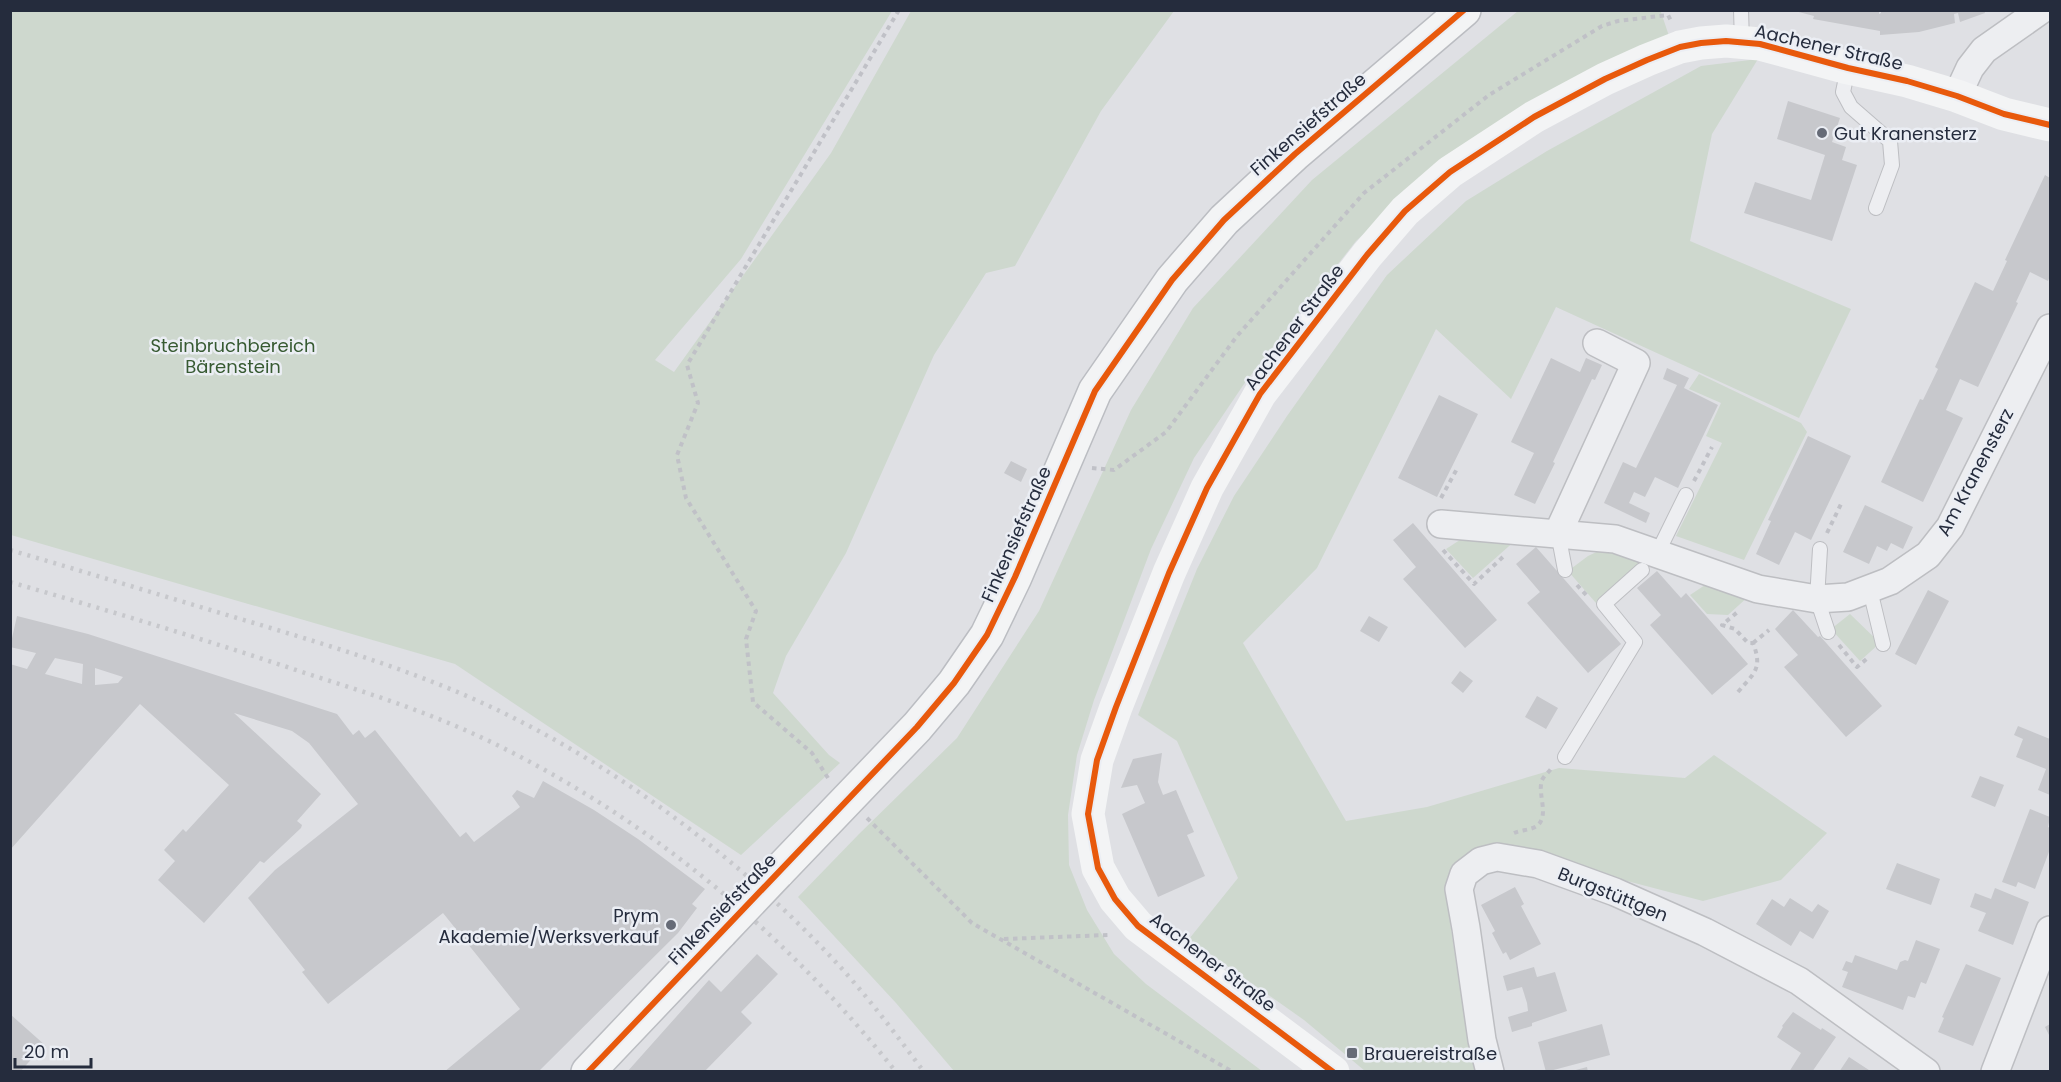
<svg xmlns="http://www.w3.org/2000/svg" width="2061" height="1082" viewBox="0 0 2061 1082" font-family="Poppins,sans-serif">
	<style>
		.green { fill: #ced8ce }
		.building { fill: #c7c8cc; fill-rule: evenodd }
		.lines { fill: none; stroke-linecap: round; stroke-linejoin: round }
		.lane-casing { stroke: #bdbec2; stroke-width: 16 }
		.street-casing { stroke: #bdbec2; stroke-width: 30 }
		.primary-casing { stroke: #bbbdc2; stroke-width: 36 }
		.path { stroke: #c0c1c7; stroke-width: 4; stroke-dasharray: 4.5 4.5; stroke-linecap: butt }
		.lane { stroke: #edeef1; stroke-width: 14 }
		.street { stroke: #edeef1; stroke-width: 27 }
		.secondary { stroke: #f3f4f5; stroke-width: 33 }
		.primary { stroke: #f3f4f5; stroke-width: 33 }
		.rail { stroke: #c7c8cc; stroke-width: 4.5; stroke-dasharray: 3 6; stroke-linecap: butt }
		.primary-bridge-casing { stroke: #bbbdc2; stroke-width: 36; stroke-linecap: butt }
		.primary-bridge { stroke: #f3f4f5; stroke-width: 33 }
		.cycleway-casing { stroke: #ebeef4; stroke-width: 10 }
		.cycleway { stroke: #e8590c; stroke-width: 6 }
		.poi-dot { fill: #666b77; stroke: #ebeef4; stroke-width: 2 }
		.labels { text-anchor: middle; dominant-baseline: central; stroke-width: 5; stroke-linejoin: round; paint-order: stroke }
		.street-label { font-size: 18px; fill: #252c3d; stroke: #ebeef4 }
		.poi-label { font-size: 18px; fill: #252c3d; stroke: #ebeef4; text-anchor: start }
		.park-label { font-size: 18px; fill: #375a32; stroke: #ebeef4 }
	</style>
	<rect width="100%" height="100%" fill="#dfe0e4"/>
	<!-- green -->
	<path class="green" d="M 10,11 L 892,11 L 741,259 L 655,360 L 674,372 L 831,153 L 911,11 L 1174,11 L 1101,111 L 1015,266 L 986,273 L 934,355 L 846,553 L 786,656 L 773,693 L 829,755 L 840,763 L 741,855 L 455,664 L 11,535 Z
		M 1518,11 L 1670,11 L 1661,12 L 1669,36 L 1443,161 L 1356,241 L 1244,384 L 1194,458 L 1151,549 L 1094,700 L 1077,755 L 1068,815 L 1069,865 L 1087,910 L 1114,954 L 1146,984 L 1262,1071 L 954,1071 L 896,1003 L 798,897 L 859,834 L 957,738 L 1039,611 L 1131,410 L 1193,308 L 1312,180 Z
		M 1758,59 L 1712,134 L 1690,241 L 1851,309 L 1799,418 L 1556,307 L 1511,399 L 1436,329 L 1317,568 L 1243,643 L 1346,821 L 1427,807 L 1559,768 L 1685,778 L 1714,755 L 1827,833 L 1781,880 L 1703,901 L 1608,876 L 1540,850 L 1499,847 L 1453,866 L 1445,889 L 1468,1040 L 1476,1071 L 1365,1071 L 1304,1020 L 1189,939 L 1238,878 L 1177,741 L 1138,715 L 1197,569 L 1234,496 L 1287,416 L 1387,275 L 1466,201 L 1547,151 L 1701,66 Z
		M 1699,374 L 1801,423 L 1807,432 L 1744,560 L 1676,536 L 1722,443 L 1706,436 L 1721,403 L 1689,389 Z
		M 1466,536 L 1517,539 L 1473,578 L 1446,549 Z
		M 1607,547 L 1646,559 L 1596,603 L 1568,571 L 1588,556 Z
		M 1711,581 L 1750,595 L 1728,615 L 1707,614 L 1690,595 Z
		M 1850,614 L 1880,643 L 1860,661 L 1831,629 Z"/>
	<!-- building -->
	<path class="building" d="M 1791,10 L 1879,10 L 1879,14 L 1881,13 L 1881,10 L 1984,10 L 1985,13 L 1960,22 L 1958,13 L 1954,14 L 1955,23 L 1919,32 L 1880,35 L 1880,31 L 1813,19 L 1814,16 Z
		M 1788,101 L 1840,118 L 1832,142 L 1846,147 L 1842,160 L 1857,165 L 1832,241 L 1744,213 L 1755,182 L 1811,200 L 1825,155 L 1777,139 Z
		M 2045,175 L 2050,178 L 2050,276 L 2048,281 L 2030,272 L 2016,302 L 2018,303 L 1978,387 L 1960,379 L 1946,410 L 1963,418 L 1923,502 L 1881,482 L 1920,399 L 1923,400 L 1938,369 L 1935,367 L 1975,282 L 1993,291 L 2007,261 L 2005,260 Z
		M 1551,358 L 1580,372 L 1586,358 L 1602,365 L 1595,380 L 1592,379 L 1553,462 L 1555,463 L 1535,504 L 1514,495 L 1534,453 L 1511,442 Z
		M 1667,368 L 1689,378 L 1684,388 L 1718,405 L 1678,488 L 1655,477 L 1645,497 L 1634,492 L 1629,503 L 1650,513 L 1646,523 L 1604,503 L 1623,462 L 1636,468 L 1677,385 L 1663,379 Z
		M 1439,395 L 1478,414 L 1437,497 L 1398,478 Z
		M 1808,436 L 1851,456 L 1811,540 L 1795,532 L 1779,565 L 1756,554 L 1771,521 L 1768,520 Z
		M 1011,461 L 1027,469 L 1021,482 L 1004,473 Z
		M 1865,505 L 1913,527 L 1903,549 L 1891,543 L 1887,551 L 1877,546 L 1869,564 L 1843,552 Z
		M 1413,523 L 1497,620 L 1465,648 L 1403,579 L 1416,567 L 1393,540 Z
		M 1536,547 L 1621,644 L 1588,673 L 1527,603 L 1540,592 L 1516,564 Z
		M 1657,571 L 1681,598 L 1686,593 L 1748,664 L 1712,695 L 1650,625 L 1661,615 L 1637,588 Z
		M 1928,590 L 1949,601 L 1916,665 L 1895,654 Z
		M 1793,610 L 1818,637 L 1820,636 L 1882,706 L 1846,737 L 1784,667 L 1798,655 L 1775,629 Z
		M 17,616 L 88,634 L 337,714 L 353,735 L 359,730 L 365,738 L 375,730 L 460,837 L 466,832 L 474,842 L 520,807 L 512,796 L 517,790 L 534,798 L 543,781 L 594,810 L 638,839 L 705,889 L 692,904 L 697,908 L 678,933 L 538,1072 L 444,1072 L 520,1009 L 443,913 L 328,1004 L 302,972 L 305,970 L 248,898 L 275,870 L 358,804 L 309,743 L 292,731 L 234,713 L 321,794 L 297,821 L 302,825 L 301,828 L 264,863 L 260,861 L 204,923 L 158,880 L 175,861 L 164,850 L 183,829 L 186,832 L 229,785 L 140,704 L 10,850 L 10,664 L 27,669 L 36,653 L 10,647 ZM 55,658 L 83,664 L 82,684 L 45,674 ZM 95,668 L 123,677 L 118,683 L 95,685 Z
		M 1369,616 L 1388,627 L 1379,642 L 1360,631 Z
		M 1460,671 L 1473,681 L 1463,693 L 1451,683 Z
		M 1537,696 L 1558,708 L 1546,729 L 1525,717 Z
		M 2018,726 L 2050,739 L 2050,795 L 2038,790 L 2046,769 L 2016,757 L 2023,739 L 2014,735 Z
		M 1162,753 L 1158,782 L 1163,795 L 1176,790 L 1194,832 L 1187,835 L 1205,876 L 1158,897 L 1122,814 L 1145,803 L 1137,785 L 1121,788 L 1133,759 Z
		M 1980,776 L 2004,785 L 1995,807 L 1971,797 Z
		M 2030,809 L 2050,817 L 2048,827 L 2050,828 L 2050,849 L 2035,889 L 2018,882 L 2016,887 L 2002,882 Z
		M 1897,863 L 1940,879 L 1931,905 L 1886,889 Z
		M 1515,887 L 1524,904 L 1521,906 L 1541,944 L 1510,960 L 1506,952 L 1503,954 L 1492,933 L 1495,931 L 1481,905 Z
		M 1995,888 L 2029,902 L 2013,945 L 1978,931 L 1986,913 L 1970,907 L 1975,893 L 1991,899 Z
		M 1790,898 L 1812,912 L 1818,904 L 1829,911 L 1813,939 L 1800,931 L 1791,946 L 1756,924 L 1772,899 L 1784,907 Z
		M 1916,940 L 1940,949 L 1926,984 L 1921,982 L 1915,998 L 1908,996 L 1903,1010 L 1842,987 L 1848,972 L 1842,970 L 1846,961 L 1852,963 L 1855,955 L 1897,970 L 1900,962 L 1905,960 L 1908,961 Z
		M 757,954 L 778,974 L 741,1012 L 752,1023 L 704,1072 L 627,1072 L 709,980 L 721,992 Z
		M 1966,964 L 2001,978 L 1973,1046 L 1938,1032 L 1944,1018 L 1942,1017 Z
		M 1534,967 L 1537,977 L 1555,972 L 1567,1011 L 1532,1023 L 1532,1026 L 1512,1032 L 1508,1017 L 1528,1011 L 1527,1003 L 1522,987 L 1507,991 L 1503,976 Z
		M 1793,1012 L 1821,1030 L 1822,1028 L 1836,1037 L 1812,1072 L 1789,1072 L 1801,1053 L 1777,1037 L 1783,1027 L 1782,1026 Z
		M 10,1014 L 46,1046 L 43,1046 L 20,1072 L 10,1072 Z
		M 1602,1024 L 1610,1055 L 1546,1072 L 1538,1042 Z
		M 2050,1024 L 2050,1037 L 2045,1027 Z
		M 1849,1057 L 1872,1072 L 1839,1072 Z
		M 1587,1067 L 1588,1072 L 1573,1072 L 1572,1071 Z"/>
	<g class="lines">
		<defs>
			<path id="lane" d="M 1741,10 L 1742,42
				M 1848,68 L 1843,92 L 1851,107 L 1890,141 L 1892,165 L 1876,208
				M 1558,533 L 1565,570
				M 1820,549 L 1817,599 L 1828,632
				M 1657,554 L 1686,495
				M 1870,590 L 1883,644
				M 1565,757 L 1635,642 L 1604,604 L 1642,570"/>
			<path id="street" d="M 1957,96 L 1970,68 L 1984,50 L 2041,10
				M 1441,524 L 1615,539 L 1758,589 L 1817,599 L 1848,597 L 1890,581 L 1928,555 L 1950,527 L 2050,328
				M 1558,533 L 1636,363 L 1597,343
				M 1490,1072 L 1482,1040 L 1466,928 L 1459,889 L 1464,874 L 1481,861 L 1497,857 L 1538,864 L 1615,892 L 1705,932 L 1799,981 L 1926,1072
				M 1995,1072 L 2050,930"/>
			<path id="primary" d="M 777,873 L 917,727 L 954,683 L 987,635 L 1015,577 L 1095,391 L 1172,280 L 1224,220 L 1295,154 L 1464,10
				M 588,1072 L 721,932"/>
		</defs>
		<!-- lane casing -->
		<use href="#lane" class="lane-casing"/>
		<!-- street casing -->
		<use href="#street" class="street-casing"/>
		<!-- primary casing -->
		<use href="#primary" class="primary-casing"/>
		<!-- path -->
		<path class="path" d="M 1092,468 L 1114,470 L 1166,432 L 1237,336 L 1364,193 L 1489,95 L 1602,26 L 1618,21 L 1668,15 L 1671,21
			M 1694,481 L 1712,447
			M 1441,498 L 1458,467
			M 1827,533 L 1842,502
			M 1443,550 L 1474,584 L 1505,555
			M 1577,585 L 1588,597
			M 1753,643 L 1769,630
			M 1839,645 L 1857,667 L 1869,657
			M 1738,692 C 1754,673 1763,669 1753,643 L 1748,643 L 1735,629 L 1722,625 L 1740,610
			M 828,778 L 812,753 L 753,702 L 746,639 L 756,611 L 686,498 L 677,455 L 698,403 L 687,365 L 899,10
			M 867,818 L 972,923 L 1233,1072
			M 1514,833 C 1521,830 1531,830 1537,826 C 1550,815 1537,794 1542,780 C 1544,776 1548,773 1551,769
			M 1004,939 L 1108,935"/>
		<!-- lane -->
		<use href="#lane" class="lane"/>
		<!-- street -->
		<use href="#street" class="street"/>
		<!-- secondary -->
		<path class="secondary" d="M 1333,1072 L 1138,926 L 1115,899 L 1098,868 L 1088,814 L 1097,760 L 1116,707 L 1169,573 L 1207,488 L 1260,394 L 1367,255 L 1405,211 L 1450,172 L 1534,117 L 1605,79 L 1647,60 L 1680,47 L 1701,43 L 1726,41 L 1760,44 L 1848,68 L 1907,81 L 1957,96 L 2004,114 L 2050,125"/>
		<!-- primary -->
		<use href="#primary" class="primary"/>
		<!-- rail -->
		<path class="rail" d="M 10,550 C 92,574 173,599 254,623 C 334,647 414,671 489,706 C 617,766 735,855 832,958 C 865,993 895,1033 924,1072
			M 10,582 C 110,611 210,641 308,674 C 371,694 434,714 493,743 C 651,820 787,935 896,1072"/>
		<defs>
			<path id="primary-bridge" d="M 721,932 L 777,873"/>
		</defs>
		<!-- primary-bridge casing -->
		<use href="#primary-bridge" class="primary-bridge-casing"/>
		<!-- primary-bridge -->
		<use href="#primary-bridge" class="primary-bridge"/>
		<defs>
			<path id="cycleway" d="M 588,1072 L 917,727 L 954,683 L 987,635 L 1015,577 L 1095,391 L 1172,280 L 1224,220 L 1295,154 L 1464,10
				M 1333,1072 L 1138,926 L 1115,899 L 1098,868 L 1088,814 L 1097,760 L 1116,707 L 1169,573 L 1207,488 L 1260,394 L 1367,255 L 1405,211 L 1450,172 L 1534,117 L 1605,79 L 1647,60 L 1680,47 L 1701,43 L 1726,41 L 1760,44 L 1848,68 L 1907,81 L 1957,96 L 2004,114 L 2050,125"/>
		</defs>
		<!-- cycleway casing -->
		<use href="#cycleway" class="cycleway-casing"/>
		<!-- cycleway -->
		<use href="#cycleway" class="cycleway"/>
	</g>
	<!-- markers -->
	<g class="poi-dot">
		<circle cx="1822" cy="133" r="6"/>
		<circle cx="671" cy="925" r="6"/>
		<rect x="1346" y="1047" width="12" height="12" rx="3"/>
	</g>
	<g class="labels">
		<!-- street labels -->
		<g class="street-label">
			<text transform="translate(1829 47) rotate(13)">Aachener Straße</text>
			<text transform="translate(1308 124) rotate(-41)">Finkensiefstraße</text>
			<text transform="translate(1294 327) rotate(-53)">Aachener Straße</text>
			<text transform="translate(1975 472) rotate(-62)">Am Kranensterz</text>
			<text transform="translate(1016 534) rotate(-66)">Finkensiefstraße</text>
			<text transform="translate(1613 894) rotate(22)">Burgstüttgen</text>
			<text transform="translate(722 909) rotate(-46)">Finkensiefstraße</text>
			<text transform="translate(1213 962) rotate(37)">Aachener Straße</text>
		</g>
		<!-- poi labels -->
		<g class="poi-label">
			<text x="1834" y="133">Gut Kranensterz</text>
			<text x="659" y="915" text-anchor="end">Prym<tspan x="659" dy="21">Akademie/Werksverkauf</tspan></text>
			<text x="1364" y="1053">Brauereistraße</text>
		</g>
		<!-- park labels -->
		<g class="park-label">
			<text x="233" y="345">Steinbruchbereich<tspan x="233" dy="21">Bärenstein</tspan></text>
		</g>
	</g>
	<!-- border -->
	<rect width="2061" height="1082" fill="none" stroke="#252c3d" stroke-width="24"/>
	<!-- scale -->
	<path d="M15 1058v9h76v-9" fill="none" stroke="#252c3d" stroke-width="3"/>
	<text x="24" y="1058" font-size="18" fill="#252c3d" stroke="#ebeef4" stroke-width="4.5" paint-order="stroke">20 m</text>
</svg>
